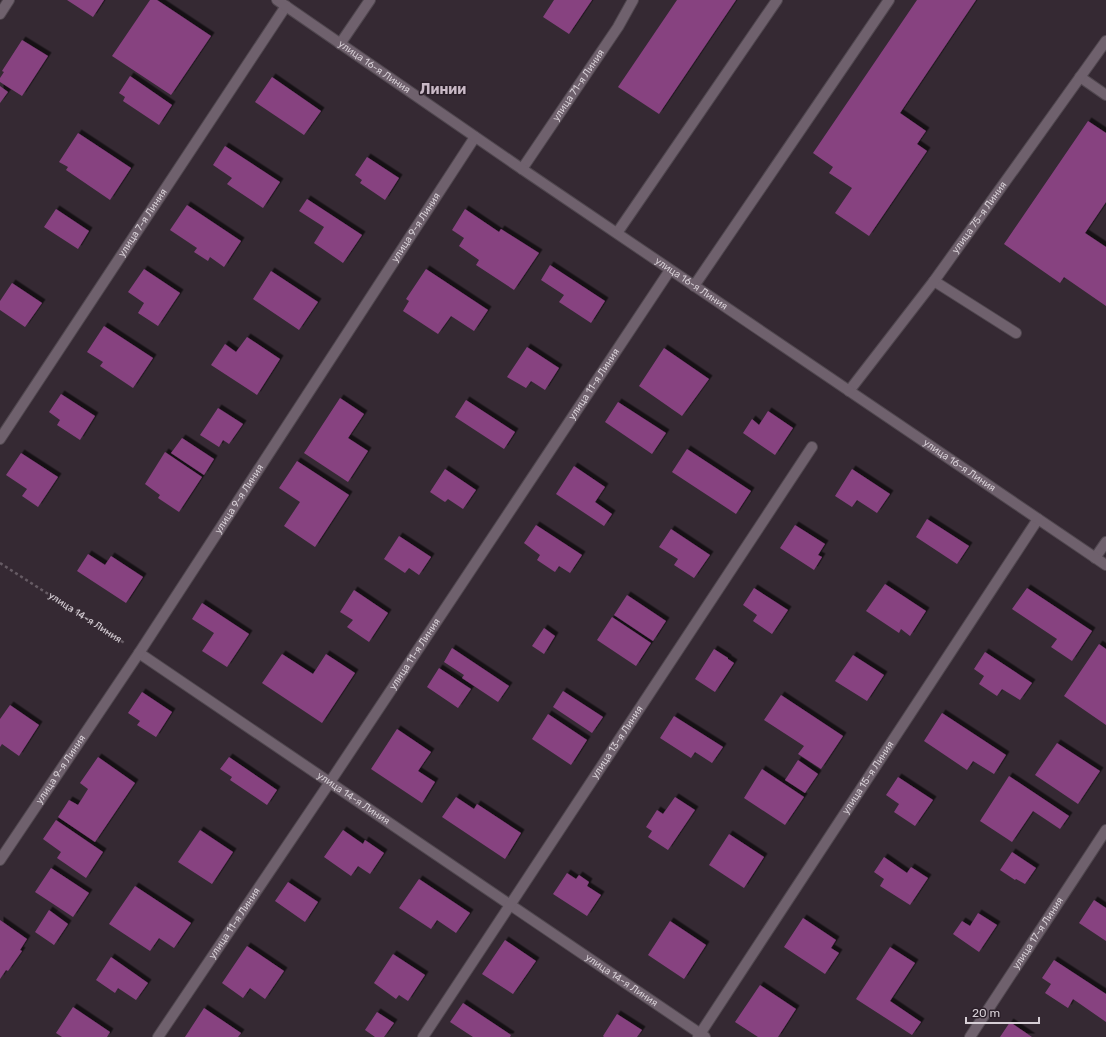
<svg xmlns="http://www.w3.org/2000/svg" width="1106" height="1037" viewBox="0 0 1106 1037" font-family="Rubik,sans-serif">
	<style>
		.building { fill: #874280; filter: url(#shadow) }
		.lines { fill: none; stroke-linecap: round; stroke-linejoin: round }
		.lane-casing { stroke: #50474f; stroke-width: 12 }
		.street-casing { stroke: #50474f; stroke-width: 12 }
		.secondary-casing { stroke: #50474f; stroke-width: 12 }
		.path { stroke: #665b64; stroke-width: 2.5; stroke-dasharray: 3 3; stroke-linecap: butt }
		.lane { stroke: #6f616d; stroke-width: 10 }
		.street { stroke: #6f616d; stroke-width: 10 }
		.secondary { stroke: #6f616d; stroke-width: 10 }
		.labels { text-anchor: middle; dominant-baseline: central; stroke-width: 3; stroke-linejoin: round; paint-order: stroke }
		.street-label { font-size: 10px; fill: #d6ced5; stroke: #2b1f29 }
		.district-label { font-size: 14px; font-weight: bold; fill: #c9b9c6; stroke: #2b1f29 }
	</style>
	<defs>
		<filter id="shadow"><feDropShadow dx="3.5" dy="-3.5" stdDeviation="0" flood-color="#0009"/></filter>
	</defs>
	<rect width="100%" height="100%" fill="#352933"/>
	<!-- building -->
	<path class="building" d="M 67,0 L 104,0 L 93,17 Z
		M 150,0 L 157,0 L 211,36 L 171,95 L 112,56 Z
		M 554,0 L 592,0 L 569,34 L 543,17 Z
		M 677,0 L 736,0 L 659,114 L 618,87 Z
		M 917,0 L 976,0 L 900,113 L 926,131 L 917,144 L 927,151 L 869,236 L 835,213 L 852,188 L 829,173 L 833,167 L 813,153 Z
		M 22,40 L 48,56 L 22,96 L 0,82 L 0,78 L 4,72 L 2,71 Z
		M 130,76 L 172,105 L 159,125 L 123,101 L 125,97 L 119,93 Z
		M 272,77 L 321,111 L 304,135 L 255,102 Z
		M 0,86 L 8,92 L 0,103 Z
		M 1088,121 L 1106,133 L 1106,202 L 1085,233 L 1106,247 L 1106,306 L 1064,277 L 1060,283 L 1004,244 Z
		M 78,133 L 131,168 L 110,200 L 66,170 L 68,167 L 59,162 Z
		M 225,146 L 280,182 L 263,208 L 227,184 L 232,178 L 213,165 Z
		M 367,157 L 399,178 L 385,200 L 360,183 L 362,180 L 355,175 Z
		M 307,199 L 362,235 L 343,263 L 314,243 L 324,227 L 299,211 Z
		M 187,205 L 241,241 L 224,267 L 210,257 L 208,261 L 194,252 L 197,248 L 170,230 Z
		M 56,209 L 89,231 L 78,249 L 44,227 Z
		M 465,209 L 499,232 L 501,229 L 539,253 L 514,290 L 476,265 L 479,260 L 459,246 L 464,238 L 452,230 Z
		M 550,265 L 605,301 L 591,323 L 559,302 L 564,295 L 541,280 Z
		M 144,269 L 180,293 L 158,326 L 138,313 L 144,303 L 128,292 Z
		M 426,269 L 488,310 L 474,331 L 451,316 L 438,334 L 403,311 L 409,301 L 406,299 Z
		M 271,271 L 318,302 L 299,330 L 253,299 Z
		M 12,283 L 42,303 L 25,327 L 0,310 L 0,301 Z
		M 104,326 L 153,358 L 133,388 L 100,366 L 103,362 L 87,352 Z
		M 247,337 L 280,359 L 257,395 L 211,365 L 225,344 L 236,352 Z
		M 527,347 L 559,368 L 545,390 L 531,381 L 526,388 L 507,377 Z
		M 664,348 L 709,379 L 682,416 L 639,386 Z
		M 61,394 L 95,416 L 80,440 L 57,425 L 60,420 L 49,412 Z
		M 340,398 L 364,414 L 348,438 L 368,451 L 348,482 L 304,453 Z
		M 466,400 L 515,432 L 504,449 L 455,417 Z
		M 618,402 L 666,433 L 652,454 L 605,422 Z
		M 218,408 L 243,424 L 229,444 L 223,440 L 219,447 L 200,435 Z
		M 768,411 L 793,428 L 775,455 L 743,433 L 752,419 L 759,425 Z
		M 182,438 L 214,459 L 204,475 L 171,453 Z
		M 687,449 L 751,491 L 736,514 L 672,472 Z
		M 165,452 L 202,477 L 179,512 L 158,498 L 160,495 L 145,484 Z
		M 21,453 L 58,477 L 38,507 L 22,496 L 27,489 L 6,475 Z
		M 297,461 L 349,495 L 315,547 L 284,526 L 300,502 L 279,488 Z
		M 574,466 L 605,487 L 595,502 L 612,514 L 604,526 L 556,494 Z
		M 445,469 L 476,490 L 463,509 L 448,499 L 445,502 L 430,492 Z
		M 852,469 L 890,494 L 877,513 L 857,500 L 852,507 L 835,496 Z
		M 927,519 L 969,546 L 957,564 L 916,537 Z
		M 536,525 L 582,555 L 570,573 L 559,566 L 555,572 L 537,560 L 540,555 L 524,543 Z
		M 795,525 L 825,544 L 818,555 L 822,557 L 814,570 L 780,548 Z
		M 671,529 L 710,555 L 694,578 L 674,565 L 678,559 L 659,547 Z
		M 399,536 L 431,557 L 419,575 L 409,568 L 405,573 L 384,559 Z
		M 88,554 L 105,565 L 111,556 L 143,577 L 126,603 L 77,571 Z
		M 885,584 L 926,611 L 910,636 L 901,629 L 899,633 L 866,611 Z
		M 754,588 L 788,610 L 772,634 L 753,621 L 757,615 L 743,605 Z
		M 1027,588 L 1092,631 L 1072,661 L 1051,647 L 1057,639 L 1012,609 Z
		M 354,590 L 388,613 L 369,642 L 347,627 L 353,620 L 340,612 Z
		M 627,595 L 666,621 L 653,641 L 614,615 Z
		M 202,603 L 249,634 L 227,667 L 202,651 L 214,633 L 192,619 Z
		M 612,617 L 651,643 L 636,666 L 597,640 Z
		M 544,628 L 555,636 L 544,654 L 532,646 Z
		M 1099,644 L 1106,649 L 1106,725 L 1064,696 Z
		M 452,648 L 509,686 L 498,702 L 462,678 L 464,675 L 444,662 Z
		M 714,649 L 728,658 L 728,659 L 734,663 L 715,692 L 695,679 Z
		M 985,652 L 1032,683 L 1020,700 L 1002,689 L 997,696 L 979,684 L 984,676 L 974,669 Z
		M 282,654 L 313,674 L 326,654 L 355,673 L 322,723 L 262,683 Z
		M 853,655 L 884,675 L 867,701 L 835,681 Z
		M 439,668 L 471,689 L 458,708 L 427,687 Z
		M 563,691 L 603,717 L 592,733 L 553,707 Z
		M 142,692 L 172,712 L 156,737 L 137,725 L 140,721 L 128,713 Z
		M 781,695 L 843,736 L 821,769 L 798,754 L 804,746 L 764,720 Z
		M 10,705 L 39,725 L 19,756 L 2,744 L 0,747 L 0,719 Z
		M 942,713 L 1006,755 L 994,774 L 973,761 L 967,770 L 924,741 Z
		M 548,714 L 587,740 L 571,765 L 532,739 Z
		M 674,716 L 723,747 L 712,763 L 695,752 L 691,758 L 660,738 Z
		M 397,729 L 431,752 L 418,771 L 435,782 L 422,803 L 371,769 Z
		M 1057,743 L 1100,771 L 1078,804 L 1035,775 Z
		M 98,757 L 135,783 L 95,842 L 58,817 L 69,800 L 78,805 L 88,789 L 80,783 Z
		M 229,757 L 277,790 L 267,805 L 230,780 L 232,777 L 220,769 Z
		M 798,760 L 818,774 L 805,793 L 785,780 Z
		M 762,769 L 804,797 L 785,825 L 744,798 Z
		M 1009,776 L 1069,816 L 1060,829 L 1033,811 L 1012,842 L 980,821 Z
		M 898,777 L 933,800 L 915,826 L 894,812 L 899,804 L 886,795 Z
		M 456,797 L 474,809 L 477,804 L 521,833 L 505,859 L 442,817 Z
		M 675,797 L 695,810 L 668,850 L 648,837 L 652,831 L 646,827 L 657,810 L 663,814 Z
		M 56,820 L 103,852 L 86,878 L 57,858 L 61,852 L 43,839 Z
		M 200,830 L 233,852 L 212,884 L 178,862 Z
		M 343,830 L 363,844 L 365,840 L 384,853 L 370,874 L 358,866 L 351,876 L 324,857 Z
		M 729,834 L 764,857 L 744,888 L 709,865 Z
		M 1012,852 L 1036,868 L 1025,884 L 1016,879 L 1015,880 L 1000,870 Z
		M 884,857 L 907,873 L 911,867 L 928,878 L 910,905 L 880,886 L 884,879 L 874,872 Z
		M 51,868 L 89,893 L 73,917 L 35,892 Z
		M 567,873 L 576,879 L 579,875 L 589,882 L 587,886 L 601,895 L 587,916 L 553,894 Z
		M 419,879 L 470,913 L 456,933 L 437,920 L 431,929 L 399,908 Z
		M 288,882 L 318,902 L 305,922 L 275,901 Z
		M 135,886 L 191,923 L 174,948 L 159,938 L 150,951 L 109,924 Z
		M 1094,900 L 1106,908 L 1106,941 L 1079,923 Z
		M 49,910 L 68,924 L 54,945 L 35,932 Z
		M 978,913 L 997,925 L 979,952 L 953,934 L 962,921 L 970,926 Z
		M 803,918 L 836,940 L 831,948 L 839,953 L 825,974 L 784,947 Z
		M 0,920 L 27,939 L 20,950 L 22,951 L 8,971 L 6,970 L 0,979 Z
		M 670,921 L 706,945 L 684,979 L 648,955 Z
		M 505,940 L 536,961 L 513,994 L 482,974 Z
		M 247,946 L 284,971 L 265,999 L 250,988 L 243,998 L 222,983 Z
		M 890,947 L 915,963 L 890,1001 L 921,1022 L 912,1035 L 856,999 Z
		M 393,954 L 425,975 L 408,1001 L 399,995 L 396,999 L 374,983 Z
		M 111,957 L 148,983 L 136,1000 L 118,988 L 115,993 L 96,980 Z
		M 1054,960 L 1106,994 L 1106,1022 L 1073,999 L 1068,1008 L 1045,993 L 1051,984 L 1042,978 Z
		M 760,985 L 796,1009 L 778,1037 L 758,1037 L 735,1022 Z
		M 463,1003 L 511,1035 L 510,1037 L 473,1037 L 450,1022 Z
		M 73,1007 L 110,1032 L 107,1037 L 62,1037 L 56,1033 Z
		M 204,1008 L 241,1033 L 238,1037 L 185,1037 Z
		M 377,1012 L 394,1023 L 384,1037 L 375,1037 L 365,1030 Z
		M 617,1014 L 642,1030 L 637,1037 L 604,1037 L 603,1036 Z
		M 1010,1022 L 1032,1037 L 1000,1037 Z"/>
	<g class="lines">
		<defs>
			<path id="lane" d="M 1080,77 L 1106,95
				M 617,233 L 777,0
				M 934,281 L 1016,333
				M 694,286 L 889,0
				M 1095,558 L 1106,542"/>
			<g id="street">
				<path d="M 0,14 L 9,0"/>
				<path d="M 340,44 L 370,0"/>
				<path id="s2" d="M 522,169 L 618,27 L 633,0"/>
				<path id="s3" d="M 849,391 L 934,281 L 1106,41"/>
				<path id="s4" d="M 0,439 L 286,6"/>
				<path id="s5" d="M 139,653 L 705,1037"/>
				<path id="s6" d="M 0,860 L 139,653 L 475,137"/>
				<path id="s7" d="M 158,1037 L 330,782 L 670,270"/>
				<path id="s8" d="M 423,1037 L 812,447"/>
				<path id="s9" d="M 698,1037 L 1038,519"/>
				<path id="s10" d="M 970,1037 L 1106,830"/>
			</g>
			<g id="secondary">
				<path id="s11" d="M 277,0 L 522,169 L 1106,565"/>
			</g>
		</defs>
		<!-- lane casing -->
		<use href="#lane" class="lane-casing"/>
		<!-- street casing -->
		<use href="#street" class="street-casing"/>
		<!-- secondary casing -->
		<use href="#secondary" class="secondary-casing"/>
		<!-- path -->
		<path class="path" id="s1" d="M 0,563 L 126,644"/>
		<!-- lane -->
		<use href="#lane" class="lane"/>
		<!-- street -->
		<use href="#street" class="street"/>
		<!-- secondary -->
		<use href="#secondary" class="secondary"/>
	</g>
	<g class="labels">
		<!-- street labels -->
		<g class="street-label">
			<text stroke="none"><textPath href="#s11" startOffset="118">улица 16-я Линия</textPath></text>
			<text stroke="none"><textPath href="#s2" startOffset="101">улица 71-я Линия</textPath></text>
			<text stroke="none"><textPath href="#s3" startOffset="217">улица 75-я Линия</textPath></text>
			<text stroke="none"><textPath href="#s4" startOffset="259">улица 7-я Линия</textPath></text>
			<text stroke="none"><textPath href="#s6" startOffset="757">улица 9-я Линия</textPath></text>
			<text stroke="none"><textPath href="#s11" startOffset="502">улица 16-я Линия</textPath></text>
			<text stroke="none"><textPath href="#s7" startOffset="785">улица 11-я Линия</textPath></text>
			<text stroke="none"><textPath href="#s11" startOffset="826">улица 16-я Линия</textPath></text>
			<text stroke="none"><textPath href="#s6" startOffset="433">улица 9-я Линия</textPath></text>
			<text stroke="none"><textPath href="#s1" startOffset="101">улица 14-я Линия</textPath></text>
			<text stroke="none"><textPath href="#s7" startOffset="461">улица 11-я Линия</textPath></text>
			<text stroke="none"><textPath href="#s8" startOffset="353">улица 13-я Линия</textPath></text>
			<text stroke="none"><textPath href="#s6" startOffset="109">улица 9-я Линия</textPath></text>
			<text stroke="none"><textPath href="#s9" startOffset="310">улица 15-я Линия</textPath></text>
			<text stroke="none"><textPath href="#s5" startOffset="259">улица 14-я Линия</textPath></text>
			<text stroke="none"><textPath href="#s7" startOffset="137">улица 11-я Линия</textPath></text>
			<text stroke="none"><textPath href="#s10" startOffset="124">улица 17-я Линия</textPath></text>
			<text stroke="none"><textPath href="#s5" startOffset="583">улица 14-я Линия</textPath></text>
		</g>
		<!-- district labels -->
		<g class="district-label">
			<text x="443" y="89">Линии</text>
		</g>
	</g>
	<!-- scale -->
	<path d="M966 1017v6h73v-6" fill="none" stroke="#d6ced5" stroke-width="2"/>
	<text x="972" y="1017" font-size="12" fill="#d6ced5" stroke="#2b1f29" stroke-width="3" paint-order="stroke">20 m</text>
</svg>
